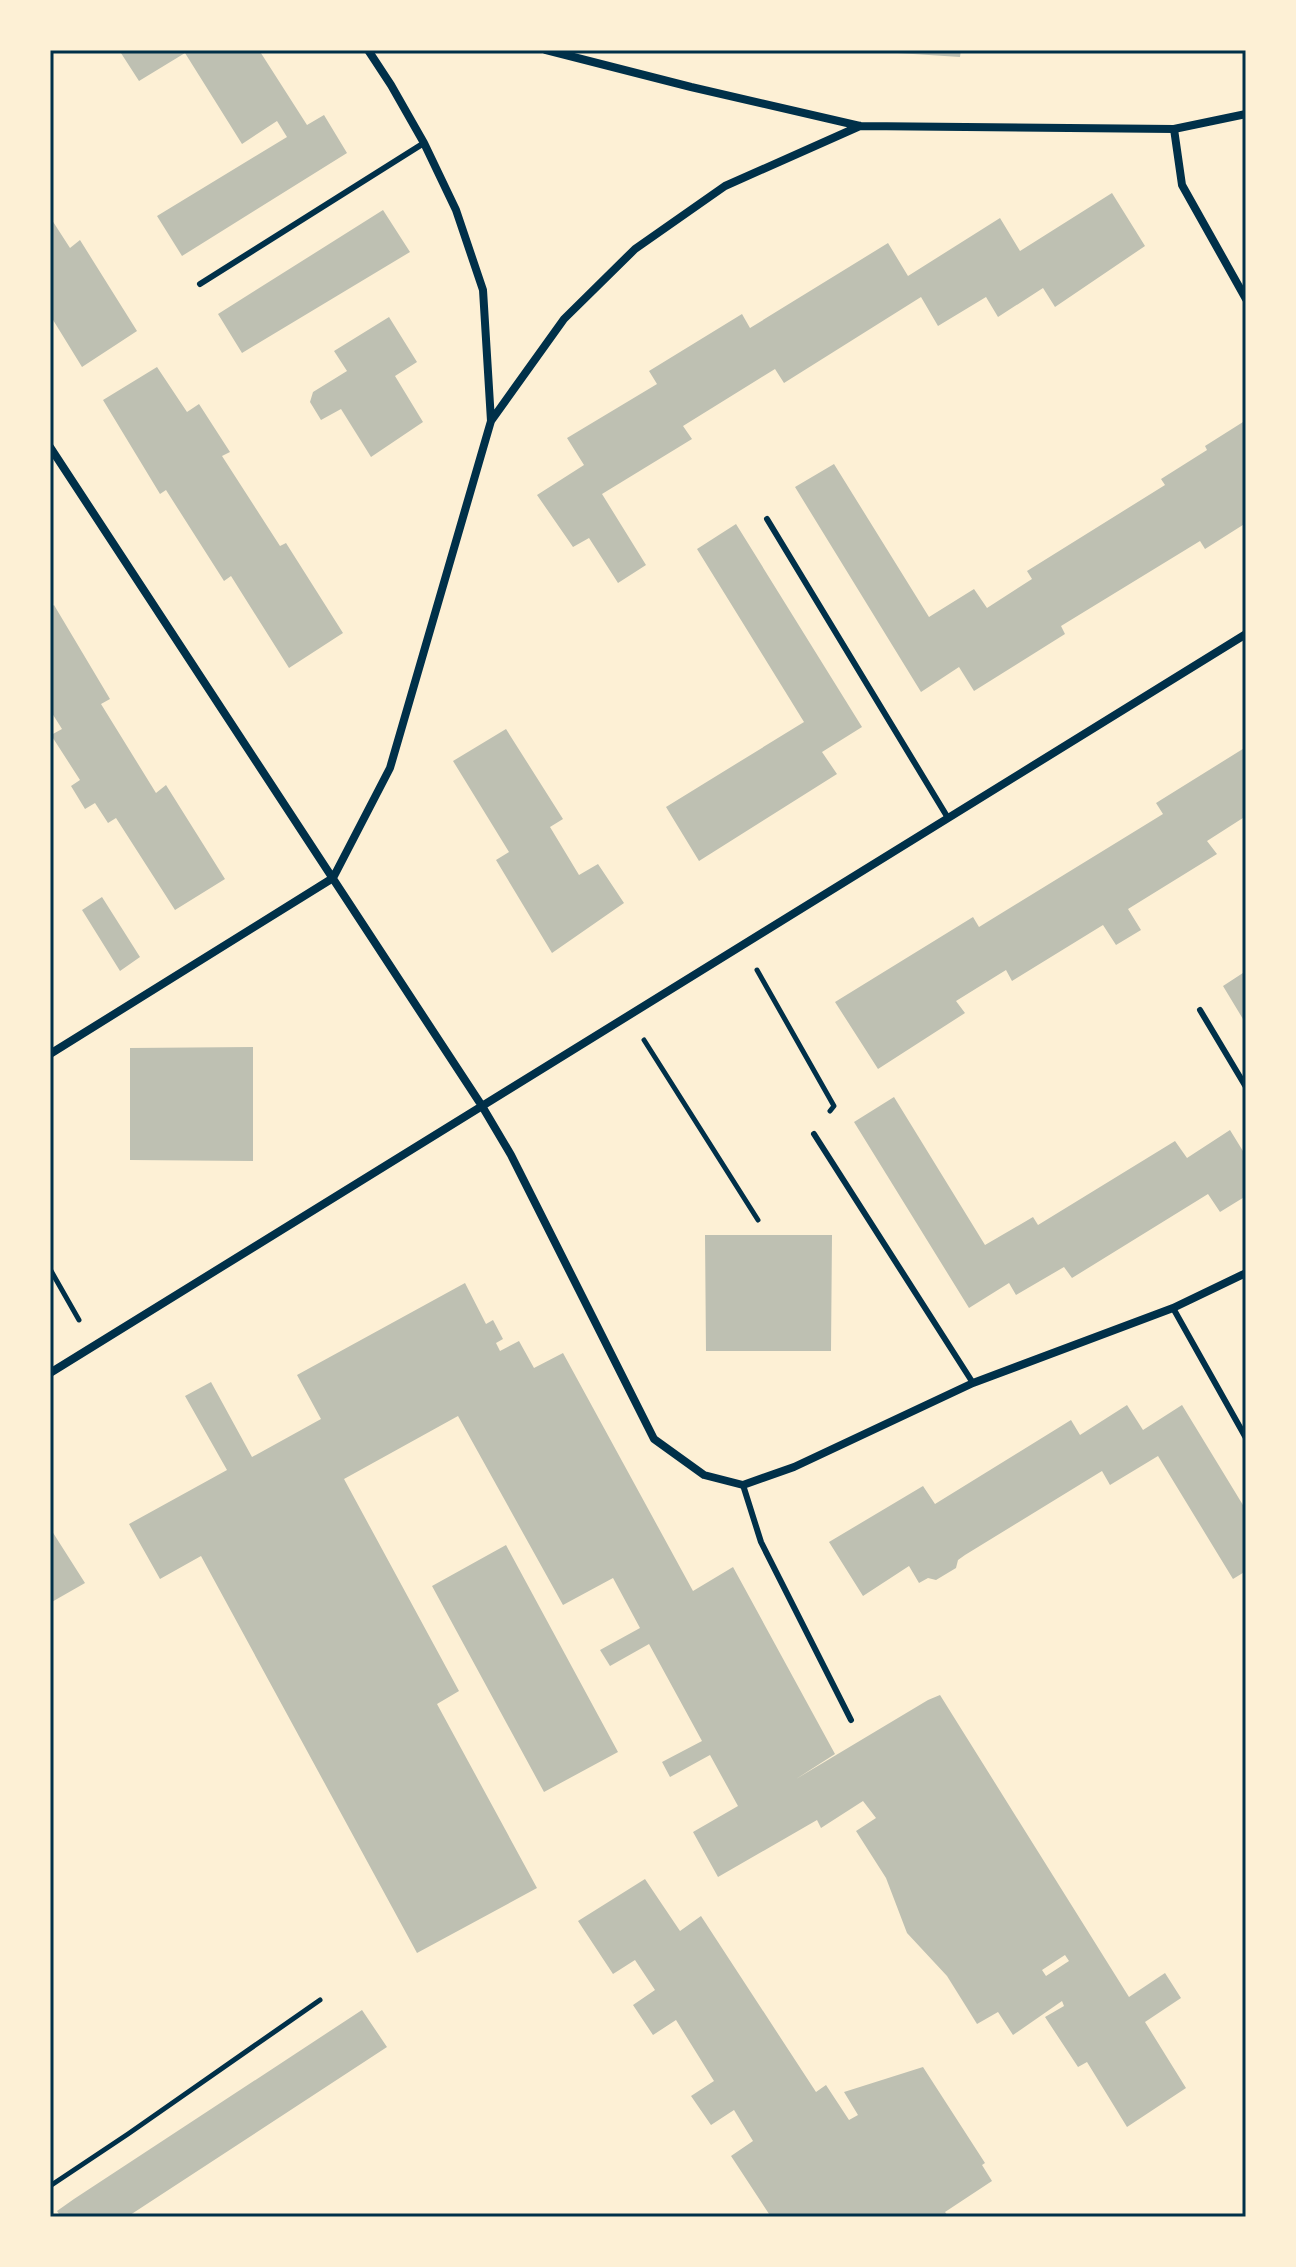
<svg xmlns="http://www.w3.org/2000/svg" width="1296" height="2267" viewBox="0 0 1296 2267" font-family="'Titillium Web',sans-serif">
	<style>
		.building { fill: #bec0b2; fill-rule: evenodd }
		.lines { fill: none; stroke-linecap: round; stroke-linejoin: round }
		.path { stroke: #003049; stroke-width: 5 }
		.service { stroke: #003049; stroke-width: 6 }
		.minor { stroke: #003049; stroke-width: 8 }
		.neatline { fill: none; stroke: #003049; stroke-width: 3 }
	</style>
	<rect width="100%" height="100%" fill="#fdf0d5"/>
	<!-- building -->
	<path class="building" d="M 119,50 L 259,50 L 307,125 L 324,115 L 347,153 L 182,256 L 157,216 L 287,137 L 277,121 L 242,144 L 185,53 L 139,81 Z
		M 882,50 L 961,50 L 960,57 L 882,52 Z
		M 1112,193 L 1145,246 L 1055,307 L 1043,288 L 998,317 L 986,297 L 938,326 L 921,297 L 784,383 L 775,369 L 683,426 L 692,439 L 602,494 L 646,565 L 618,583 L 589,538 L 573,547 L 537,495 L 584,465 L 567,438 L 657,384 L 649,371 L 742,314 L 750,328 L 888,243 L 908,276 L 1000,218 L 1020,251 Z
		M 383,210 L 410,252 L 242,353 L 218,314 Z
		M 50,217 L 70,248 L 80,240 L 137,331 L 82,367 L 50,315 Z
		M 389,317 L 417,362 L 395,376 L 423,422 L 371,457 L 341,409 L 321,420 L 310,402 L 313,392 L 347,371 L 334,351 Z
		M 157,367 L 187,412 L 199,404 L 230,452 L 222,456 L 280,546 L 286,543 L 343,633 L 289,668 L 231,576 L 224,581 L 166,490 L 160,494 L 103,400 Z
		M 1243,422 L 1246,426 L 1246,523 L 1205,549 L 1200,541 L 1061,626 L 1065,634 L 974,691 L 959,667 L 921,692 L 795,487 L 834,464 L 929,617 L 974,589 L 987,608 L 1032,579 L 1027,571 L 1165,485 L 1161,479 L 1207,450 L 1205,446 Z
		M 736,524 L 862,727 L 822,752 L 837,774 L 699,861 L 666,807 L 804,722 L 697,549 Z
		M 54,605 L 110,699 L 101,704 L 156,793 L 166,785 L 225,879 L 175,910 L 116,818 L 108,823 L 95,803 L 85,809 L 71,786 L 80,780 L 51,735 L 62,729 L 50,710 L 50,608 Z
		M 506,729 L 563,819 L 550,827 L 579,875 L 598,864 L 624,903 L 552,953 L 496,860 L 509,852 L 453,761 Z
		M 1246,747 L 1246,816 L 1207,841 L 1217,854 L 1128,909 L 1141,930 L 1116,945 L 1103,925 L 1012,981 L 1006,970 L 956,1001 L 965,1013 L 878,1069 L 835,1002 L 973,917 L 979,927 L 1163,814 L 1156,803 Z
		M 102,897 L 140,957 L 120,971 L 82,910 Z
		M 1246,971 L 1246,1024 L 1223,986 Z
		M 253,1047 L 253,1161 L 130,1160 L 130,1048 Z
		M 894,1097 L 985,1245 L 1033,1217 L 1038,1225 L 1175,1141 L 1187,1158 L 1230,1130 L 1246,1156 L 1246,1196 L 1220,1212 L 1208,1194 L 1072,1278 L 1064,1267 L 1016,1295 L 1009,1283 L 969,1308 L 854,1122 Z
		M 705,1235 L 832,1235 L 831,1351 L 706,1351 Z
		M 465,1283 L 486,1324 L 493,1320 L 503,1339 L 496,1343 L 500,1351 L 519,1341 L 534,1368 L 563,1353 L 693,1591 L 733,1567 L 835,1754 L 796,1779 L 928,1700 L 940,1695 L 1129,1997 L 1165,1973 L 1181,1998 L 1145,2022 L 1186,2088 L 1127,2127 L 1087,2062 L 1078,2067 L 1045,2017 L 1064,2006 L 1062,2001 L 1013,2035 L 998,2012 L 977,2024 L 947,1976 L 907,1933 L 886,1878 L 856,1831 L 876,1818 L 863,1801 L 821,1828 L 817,1820 L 718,1877 L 693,1832 L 738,1806 L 710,1755 L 670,1777 L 662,1762 L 702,1741 L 649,1644 L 610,1666 L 600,1650 L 640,1628 L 613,1578 L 563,1605 L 458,1416 L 344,1479 L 459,1691 L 437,1704 L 537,1888 L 417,1953 L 201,1556 L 160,1579 L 129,1524 L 227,1470 L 185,1396 L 211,1382 L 252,1457 L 321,1419 L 297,1375 ZM 1065,1955 L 1069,1961 L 1046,1976 L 1042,1970 Z
		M 1127,1405 L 1143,1430 L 1182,1405 L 1246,1510 L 1246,1571 L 1233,1579 L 1158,1456 L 1110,1485 L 1102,1471 L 965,1555 L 958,1560 L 956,1568 L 936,1580 L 928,1578 L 919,1583 L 909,1566 L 863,1596 L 829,1542 L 923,1486 L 935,1504 L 1071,1420 L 1080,1435 Z
		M 50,1528 L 85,1583 L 50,1603 Z
		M 506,1545 L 618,1752 L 544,1792 L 432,1586 Z
		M 645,1879 L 680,1931 L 701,1916 L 816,2092 L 826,2085 L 849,2120 L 858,2115 L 844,2092 L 923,2067 L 985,2163 L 982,2165 L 992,2181 L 945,2212 L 949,2217 L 771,2217 L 731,2156 L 753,2141 L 734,2110 L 711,2125 L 691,2096 L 714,2081 L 676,2020 L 653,2035 L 633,2005 L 655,1990 L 635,1960 L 613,1974 L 578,1921 Z
		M 362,2010 L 387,2047 L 127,2217 L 61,2217 L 57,2211 L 74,2199 Z"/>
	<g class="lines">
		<!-- path -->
		<path class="path" d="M 757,970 L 834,1106 L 830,1111
			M 644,1040 L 758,1220
			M 50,1269 L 79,1320
			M 50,2186 L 128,2134 L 320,2000"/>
		<!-- service -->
		<path class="service" d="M 200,284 L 424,143
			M 767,519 L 948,818
			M 1200,1010 L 1246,1087
			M 814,1134 L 973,1383
			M 1173,1308 L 1246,1438
			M 743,1485 L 761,1542 L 851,1720"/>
		<!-- minor -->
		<path class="minor" d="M 368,50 L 391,85 L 424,143 L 456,210 L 483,290 L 491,421
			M 546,50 L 691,87 L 860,126 L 1174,129 L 1246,114
			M 1174,129 L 1182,185 L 1246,299
			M 50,447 L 482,1106 L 511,1155 L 654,1439 L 704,1475 L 743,1485 L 794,1467 L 973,1383 L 1173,1308 L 1246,1273
			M 50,1054 L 333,878 L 390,768 L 491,421 L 564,319 L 635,249 L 725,186 L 860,126
			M 50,1373 L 1246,634"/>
	</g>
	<!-- border -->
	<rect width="1296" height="2267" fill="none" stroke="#fdf0d5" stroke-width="104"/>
	<rect x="52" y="52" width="1192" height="2163" class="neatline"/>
</svg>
